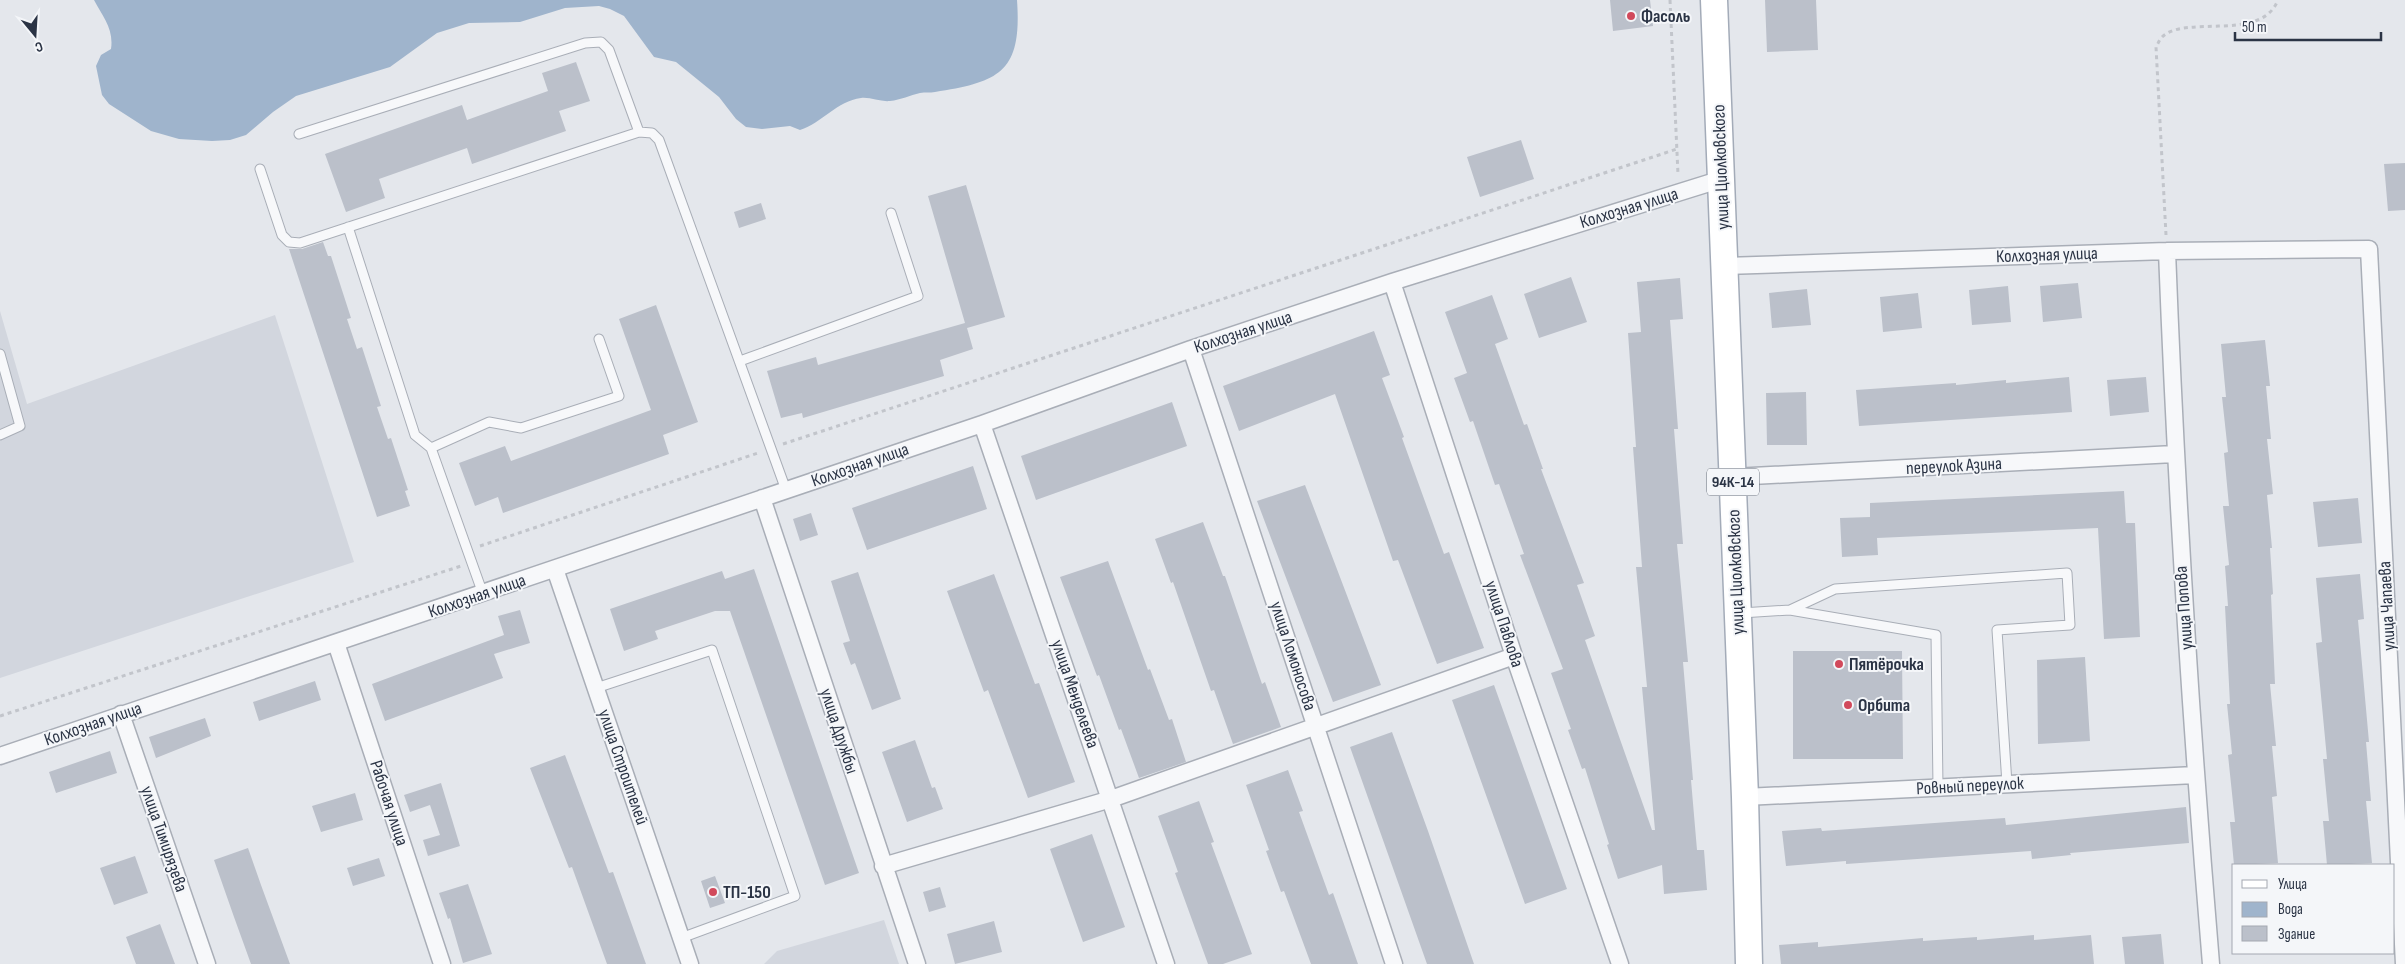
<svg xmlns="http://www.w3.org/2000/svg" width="2405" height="964" viewBox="0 0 2405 964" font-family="'Sofia Sans Condensed',sans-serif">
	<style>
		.built { fill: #d2d6de }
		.water { fill: #9fb4cc }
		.building { fill: #bbc0ca }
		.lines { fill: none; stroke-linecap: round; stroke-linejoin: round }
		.lane-casing { stroke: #a9aeb7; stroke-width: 11 }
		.street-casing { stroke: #a9aeb7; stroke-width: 19 }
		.primary-casing { stroke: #a3abb8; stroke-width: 29 }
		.path { stroke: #c2c5cb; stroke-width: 3; stroke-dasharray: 4 4; stroke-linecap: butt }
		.lane { stroke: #f7f8fa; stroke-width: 9 }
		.street { stroke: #f7f8fa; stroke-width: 16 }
		.primary { stroke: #fff; stroke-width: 26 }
		.poi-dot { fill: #d1495b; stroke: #f4f6f9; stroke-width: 2 }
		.labels { text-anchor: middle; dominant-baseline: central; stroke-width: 4; stroke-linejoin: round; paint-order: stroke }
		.shield { fill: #f4f6f9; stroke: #676e7b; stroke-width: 1 }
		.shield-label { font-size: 16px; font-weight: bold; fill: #2b3445 }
		.poi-label { font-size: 18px; font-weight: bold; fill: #2b3445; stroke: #f4f6f9; text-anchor: start }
		.street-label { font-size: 18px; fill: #2b3445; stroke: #f4f6f9 }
	</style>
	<rect width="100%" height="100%" fill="#e4e7ec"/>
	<!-- built -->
	<path class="built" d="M 0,311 L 27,404 L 275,315 L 354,562 L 0,678 Z
		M 884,920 L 899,964 L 764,964 L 777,951 Z"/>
	<!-- water -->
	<path class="water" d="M 94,0 L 1017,0 C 1022,71 1001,82 935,92 C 930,93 925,92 920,93 C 910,95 901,100 890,101 C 880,102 871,97 861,98 C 837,101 822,123 800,130 L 790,126 L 762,129 L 746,127 L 736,119 L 719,97 L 676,62 L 654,57 L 624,16 L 610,9 L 599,6 L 565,8 L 520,22 L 469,23 L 437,33 L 390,67 L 296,96 L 273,112 L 246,135 L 230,140 L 212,141 L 179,139 L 151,131 L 109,104 L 102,95 L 96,66 L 101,55 L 111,49 C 114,29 103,17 94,0 Z"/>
	<!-- building -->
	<path class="building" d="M 1610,0 L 1650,0 L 1653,26 L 1613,31 Z
		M 1765,0 L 1816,0 L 1818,50 L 1767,52 Z
		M 576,62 L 590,101 L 559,111 L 566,131 L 472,164 L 467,148 L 379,179 L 385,198 L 346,212 L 325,154 L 462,105 L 467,120 L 548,91 L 542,73 Z
		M 1521,140 L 1534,179 L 1480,197 L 1467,157 Z
		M 2405,163 L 2405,210 L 2388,211 L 2384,164 Z
		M 966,185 L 1005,317 L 967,328 L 973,349 L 940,360 L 944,376 L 803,418 L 802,413 L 781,418 L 767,371 L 816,357 L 818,365 L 965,323 L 928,196 Z
		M 761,203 L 766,219 L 739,228 L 734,212 Z
		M 323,242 L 328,256 L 331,256 L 351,318 L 347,319 L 357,349 L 362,347 L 381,406 L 377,407 L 388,439 L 391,438 L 408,490 L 405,491 L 410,506 L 377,517 L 289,249 L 302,249 Z
		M 1571,277 L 1587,322 L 1539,338 L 1524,294 Z
		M 1680,278 L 1683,319 L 1670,320 L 1678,429 L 1674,429 L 1683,544 L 1677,544 L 1688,662 L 1683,662 L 1693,780 L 1691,780 L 1697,850 L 1704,850 L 1707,890 L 1664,894 L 1662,865 L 1618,879 L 1607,845 L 1609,844 L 1585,768 L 1582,769 L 1568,730 L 1571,729 L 1551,673 L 1563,669 L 1520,555 L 1524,554 L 1499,484 L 1495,485 L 1473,421 L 1470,422 L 1454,378 L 1467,373 L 1445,312 L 1492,295 L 1508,339 L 1495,344 L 1524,425 L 1527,424 L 1543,469 L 1541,469 L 1584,583 L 1577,585 L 1595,636 L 1585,640 L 1652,830 L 1655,830 L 1642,687 L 1647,687 L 1636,567 L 1642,567 L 1633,447 L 1636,447 L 1628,333 L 1641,332 L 1637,282 Z
		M 2078,283 L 2082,318 L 2043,322 L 2040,286 Z
		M 2008,286 L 2011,322 L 1972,325 L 1969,290 Z
		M 1807,289 L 1811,325 L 1772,328 L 1769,293 Z
		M 1918,293 L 1922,328 L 1883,332 L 1880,297 Z
		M 656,305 L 698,422 L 663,435 L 669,454 L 503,513 L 498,497 L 475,506 L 459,463 L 505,446 L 511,461 L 651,410 L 619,319 Z
		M 1374,331 L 1390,375 L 1382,378 L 1404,437 L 1402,438 L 1444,554 L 1449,552 L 1484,648 L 1437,664 L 1398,560 L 1393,561 L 1335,394 L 1239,431 L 1223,386 Z
		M 2265,340 L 2270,386 L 2266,386 L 2271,439 L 2267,439 L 2273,494 L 2267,495 L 2272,548 L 2270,548 L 2273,594 L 2271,595 L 2275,684 L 2270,684 L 2276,746 L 2272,746 L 2277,796 L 2272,797 L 2278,863 L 2234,865 L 2230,822 L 2235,822 L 2228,755 L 2232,754 L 2227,704 L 2230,704 L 2225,606 L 2228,606 L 2225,566 L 2229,565 L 2223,506 L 2229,506 L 2224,453 L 2228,452 L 2222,397 L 2226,397 L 2221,344 Z
		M 2069,377 L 2072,412 L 1859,426 L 1856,390 L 1956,383 L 1956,385 L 2006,380 L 2006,383 Z
		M 2146,377 L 2149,412 L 2110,416 L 2107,380 Z
		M 1806,392 L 1807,445 L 1767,445 L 1766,393 Z
		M 1172,402 L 1187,446 L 1036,500 L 1021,456 Z
		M 973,466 L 987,509 L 867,550 L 852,508 Z
		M 1305,485 L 1381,685 L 1333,702 L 1257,501 Z
		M 2124,491 L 2126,523 L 2135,523 L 2140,637 L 2104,639 L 2098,528 L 1877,538 L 1878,555 L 1842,557 L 1840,518 L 1870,517 L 1870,503 Z
		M 2358,498 L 2362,543 L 2318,547 L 2313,502 Z
		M 811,513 L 818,535 L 800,541 L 793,519 Z
		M 1203,522 L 1223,576 L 1225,576 L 1262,684 L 1265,682 L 1281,727 L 1233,744 L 1214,690 L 1211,691 L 1173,582 L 1171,583 L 1155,539 Z
		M 1108,561 L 1148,670 L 1150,669 L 1169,720 L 1172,719 L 1186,762 L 1139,778 L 1121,729 L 1119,730 L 1099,675 L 1097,676 L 1060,577 Z
		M 754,569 L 859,873 L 825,885 L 730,611 L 715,611 L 655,631 L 658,639 L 624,651 L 610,609 L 722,571 L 725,579 Z
		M 858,572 L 901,699 L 872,710 L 855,663 L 851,665 L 843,643 L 850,641 L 831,581 Z
		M 994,574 L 1035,684 L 1039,683 L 1075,782 L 1028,798 L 988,690 L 984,692 L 947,591 Z
		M 2360,574 L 2364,619 L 2358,620 L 2369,742 L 2366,742 L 2371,801 L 2366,801 L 2372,863 L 2327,865 L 2323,821 L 2329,821 L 2323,759 L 2327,759 L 2316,643 L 2322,642 L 2316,578 Z
		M 520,610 L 530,643 L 494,654 L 503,678 L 385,721 L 372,684 L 504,635 L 498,616 Z
		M 1793,651 L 1902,651 L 1903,759 L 1793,759 Z
		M 2085,657 L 2090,741 L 2038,744 L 2037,660 Z
		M 315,681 L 321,700 L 259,721 L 253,702 Z
		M 1494,685 L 1567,889 L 1525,904 L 1452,700 Z
		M 205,718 L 211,736 L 156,758 L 149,737 Z
		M 1392,732 L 1428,831 L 1474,964 L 1427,964 L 1350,747 Z
		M 915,740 L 932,788 L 935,787 L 943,809 L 907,822 L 882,752 Z
		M 110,751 L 117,773 L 56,793 L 49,772 Z
		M 565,755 L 609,873 L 613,872 L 646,964 L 607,964 L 572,867 L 569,868 L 530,768 Z
		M 1288,770 L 1303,811 L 1299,812 L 1329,895 L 1333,893 L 1358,964 L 1311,964 L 1284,891 L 1281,892 L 1266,851 L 1269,850 L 1246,785 Z
		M 441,783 L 460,846 L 428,856 L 423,840 L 440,835 L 430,805 L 410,812 L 404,795 Z
		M 355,793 L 363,820 L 321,832 L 312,806 Z
		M 1199,801 L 1214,842 L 1211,843 L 1252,954 L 1223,964 L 1208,964 L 1175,873 L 1178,872 L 1158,816 Z
		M 2186,807 L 2189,843 L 2070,853 L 2071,855 L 2032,859 L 2031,851 L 1846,864 L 1846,861 L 1786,866 L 1782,831 L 1821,828 L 1822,831 L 2005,818 L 2006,825 Z
		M 1092,834 L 1125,927 L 1083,942 L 1050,849 Z
		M 248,848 L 261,885 L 290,964 L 251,964 L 234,917 L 214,860 Z
		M 135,856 L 148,893 L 114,905 L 100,868 Z
		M 379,858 L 385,876 L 353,886 L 347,868 Z
		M 715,876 L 725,903 L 710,908 L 701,881 Z
		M 468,884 L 492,954 L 463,963 L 450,918 L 448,919 L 439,893 Z
		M 940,887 L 946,907 L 929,912 L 923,892 Z
		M 994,921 L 1002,952 L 955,964 L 947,934 Z
		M 160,924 L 175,964 L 136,964 L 126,937 Z
		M 2161,934 L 2164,964 L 2125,964 L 2122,937 Z
		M 2034,935 L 2034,940 L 2091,935 L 2094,964 L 1781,964 L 1779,945 L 1818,942 L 1818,947 L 1923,938 L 1923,941 L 1977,937 L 1977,940 Z"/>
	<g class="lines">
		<defs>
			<path id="lane" d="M 299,134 L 585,43 L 601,42 L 609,50 L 639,132
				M 260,169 L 282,235 L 289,242 L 300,243 L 639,132 L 652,133 L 659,140 L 786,490
				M 348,227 L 415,435 L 431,448 L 483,594
				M 0,354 L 20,426 L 0,435
				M 740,361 L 918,296 L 891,213
				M 431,448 L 489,422 L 521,428 L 619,396 L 599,339
				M 1790,610 L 1835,589 L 2067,573 L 2070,625 L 1997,630 L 2007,784
				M 1741,613 L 1790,610 L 1936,635 L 1938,787
				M 596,688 L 712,650 L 795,896 L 681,938"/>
			<path id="street" d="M 2167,251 C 2176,489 2191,726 2211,964
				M 1725,266 L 2167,251 L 2369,249 L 2404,964
				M 1392,282 L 1514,656 L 1620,964
				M 1191,349 L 1394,964
				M 982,424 L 1166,964
				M 1733,477 L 2174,454
				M 762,498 L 917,964
				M 555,569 L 690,964
				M 336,643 L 442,964
				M 121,714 L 207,964
				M 0,756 L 982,424 L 1191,349 L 1392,282 L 1722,179
				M 1745,797 L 2195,775
				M 883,866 L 1111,799 L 1514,656"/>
			<path id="primary" d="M 1714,0 L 1745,797 L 1749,964"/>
		</defs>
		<!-- lane casing -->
		<use href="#lane" class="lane-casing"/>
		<!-- street casing -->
		<use href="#street" class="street-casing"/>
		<!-- primary casing -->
		<use href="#primary" class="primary-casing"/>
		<!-- path -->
		<path class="path" d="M 1670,0 L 1678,174
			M 2166,235 L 2156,47 C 2158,44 2159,40 2162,37 C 2185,14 2261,43 2278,0
			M 783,444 L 1677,149
			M 480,546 L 758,453
			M 0,716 L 461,566"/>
		<!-- lane -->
		<use href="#lane" class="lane"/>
		<!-- street -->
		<use href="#street" class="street"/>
		<!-- primary -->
		<use href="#primary" class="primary"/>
	</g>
	<!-- markers -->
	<g class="poi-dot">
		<circle cx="1631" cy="16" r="5"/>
		<circle cx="1839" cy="664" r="5"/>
		<circle cx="1848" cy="705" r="5"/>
		<circle cx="713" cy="892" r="5"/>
	</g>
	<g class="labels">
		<!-- shield labels -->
		<rect class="shield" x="1707" y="468.5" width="52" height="27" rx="4"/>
		<g class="shield-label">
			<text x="1733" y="482">94К-14</text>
		</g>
		<!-- poi labels -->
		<g class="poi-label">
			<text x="1641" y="16">Фасоль</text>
			<text x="1849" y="664">Пятёрочка</text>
			<text x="1858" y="705">Орбита</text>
			<text x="723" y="892">ТП-150</text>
		</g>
		<!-- street labels -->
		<g class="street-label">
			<text transform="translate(1721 167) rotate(-92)">улица Циолковского</text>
			<text transform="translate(1629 208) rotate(-17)">Колхозная улица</text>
			<text transform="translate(2047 255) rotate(-2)">Колхозная улица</text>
			<text transform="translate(1243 332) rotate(-18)">Колхозная улица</text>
			<text transform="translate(860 465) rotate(-19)">Колхозная улица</text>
			<text transform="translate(1954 466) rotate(-3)">переулок Азина</text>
			<text transform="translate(1736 572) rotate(-92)">улица Циолковского</text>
			<text transform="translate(477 596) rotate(-19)">Колхозная улица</text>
			<text transform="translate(2387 606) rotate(-93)">улица Чапаева</text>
			<text transform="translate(2184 608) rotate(-94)">улица Попова</text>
			<text transform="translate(1504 624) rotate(72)">улица Павлова</text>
			<text transform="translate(1293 656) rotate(72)">улица Ломоносова</text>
			<text transform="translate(1075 694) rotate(71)">улица Менделеева</text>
			<text transform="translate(93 724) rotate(-19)">Колхозная улица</text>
			<text transform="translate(839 731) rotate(72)">улица Дружбы</text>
			<text transform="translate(623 767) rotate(71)">улица Строителей</text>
			<text transform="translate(1970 786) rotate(-3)">Ровный переулок</text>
			<text transform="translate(389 803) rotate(72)">Рабочая улица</text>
			<text transform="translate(164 839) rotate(71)">улица Тимирязева</text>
		</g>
	</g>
	<!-- legend -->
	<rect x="2232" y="864" width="162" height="90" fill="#f4f6f9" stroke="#a4a8b1"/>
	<rect x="2242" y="880" width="25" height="8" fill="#ffffff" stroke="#a4a8b1"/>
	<text x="2278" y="889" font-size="15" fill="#2b3445">Улица</text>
	<rect x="2242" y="902" width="25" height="15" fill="#9fb4cc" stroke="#a4a8b1"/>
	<text x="2278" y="914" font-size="15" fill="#2b3445">Вода</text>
	<rect x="2242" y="926" width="25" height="15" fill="#bbc0ca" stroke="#a4a8b1"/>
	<text x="2278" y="939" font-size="15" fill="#2b3445">Здание</text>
	<!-- north arrow -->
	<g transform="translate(35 35) rotate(162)" stroke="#f4f6f9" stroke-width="4" paint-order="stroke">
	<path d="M0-4L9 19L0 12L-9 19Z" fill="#2b3445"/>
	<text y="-8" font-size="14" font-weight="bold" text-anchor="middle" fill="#2b3445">С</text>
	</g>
	<!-- scale -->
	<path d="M2235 32v8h146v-8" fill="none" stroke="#2b3445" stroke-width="2.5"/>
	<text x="2242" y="32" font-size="15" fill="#2b3445" stroke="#f4f6f9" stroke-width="4" paint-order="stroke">50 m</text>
</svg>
